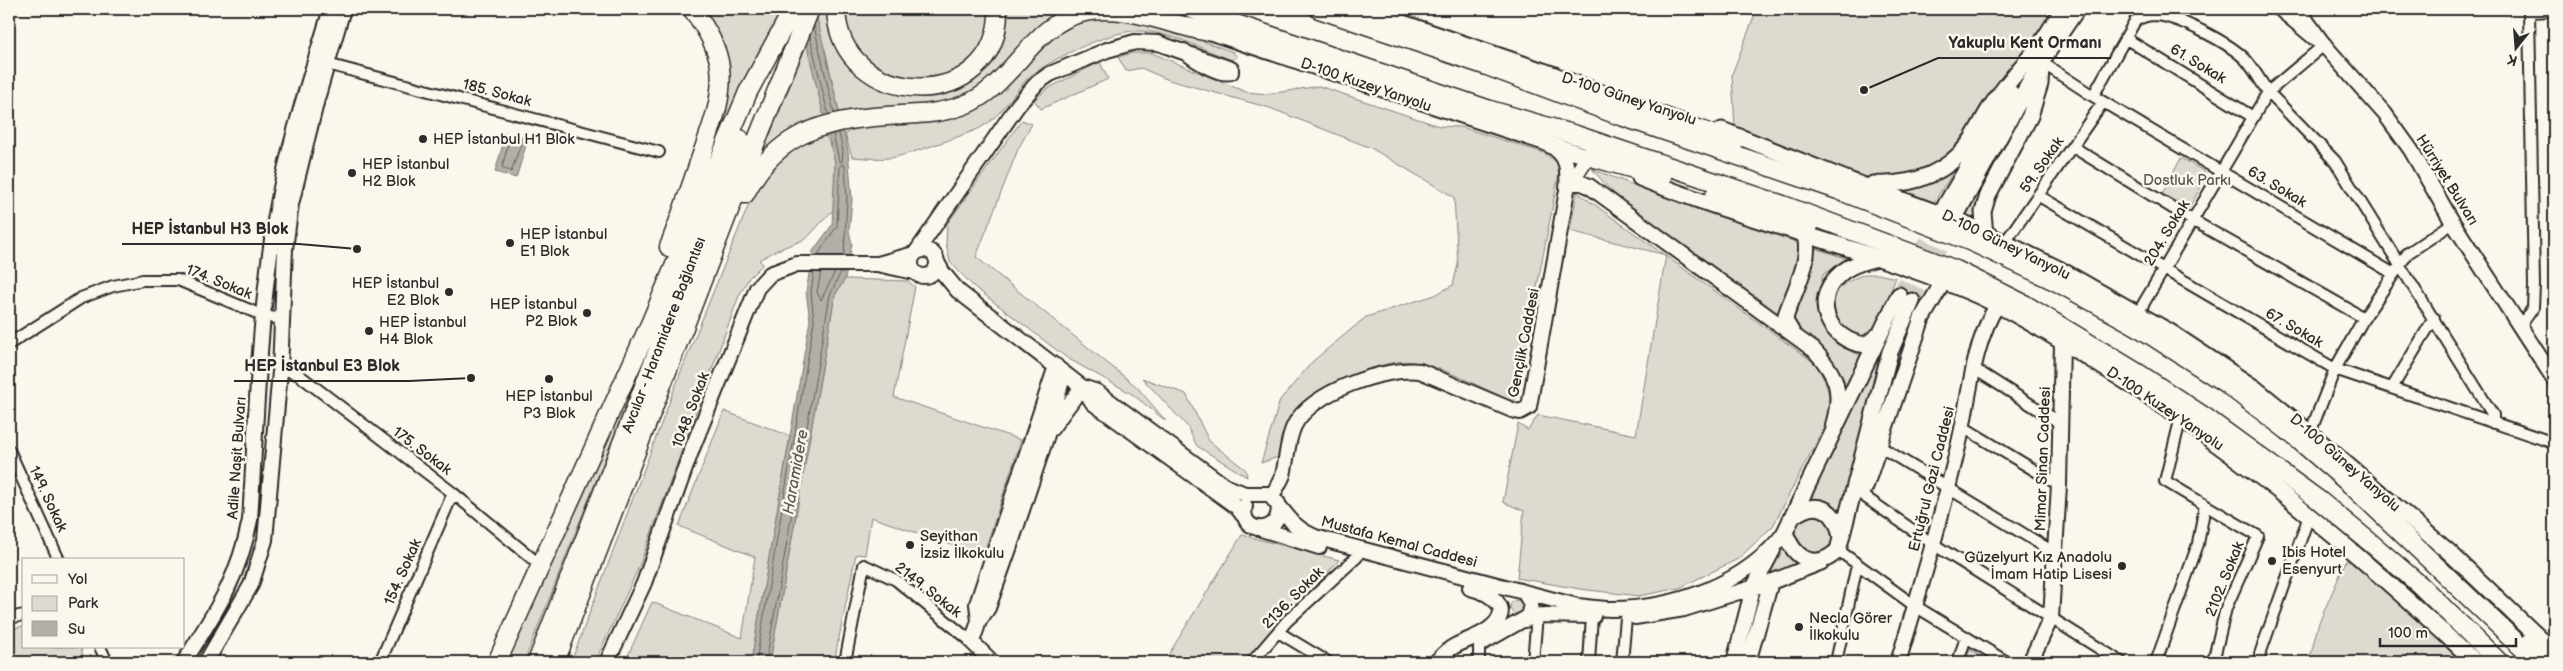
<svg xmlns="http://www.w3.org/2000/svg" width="2563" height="671" viewBox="0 0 2563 671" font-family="'Balsamiq Sans',sans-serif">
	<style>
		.green { fill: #dddad0; stroke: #84827e; fill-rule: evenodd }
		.water { fill: #b1afa7; stroke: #7b7a75 }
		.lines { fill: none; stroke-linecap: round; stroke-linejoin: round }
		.shore { stroke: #61605d; stroke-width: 1 }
		.primary-tunnel { stroke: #d1cec5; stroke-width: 15; stroke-dasharray: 15 8; stroke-linecap: butt }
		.street-casing { stroke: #2b2b2b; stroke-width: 14 }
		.secondary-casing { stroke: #2b2b2b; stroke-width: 18 }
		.primary-casing { stroke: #2b2b2b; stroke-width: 19 }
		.highway-casing { stroke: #2b2b2b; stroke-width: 21 }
		.street { stroke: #fbf7ec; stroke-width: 10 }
		.secondary { stroke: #fbf7ec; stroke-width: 14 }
		.primary { stroke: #fbf7ec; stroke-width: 15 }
		.highway { stroke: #fbf7ec; stroke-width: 18 }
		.poi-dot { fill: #2b2b2b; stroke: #fbf7ec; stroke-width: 2 }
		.labels { text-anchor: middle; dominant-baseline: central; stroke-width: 5; stroke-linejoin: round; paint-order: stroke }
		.street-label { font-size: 15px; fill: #2b2b2b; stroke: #fbf7ec }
		.poi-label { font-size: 15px; fill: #2b2b2b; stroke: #fbf7ec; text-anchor: start }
		.park-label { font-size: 15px; fill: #585754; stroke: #fbf7ec }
		.water-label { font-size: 16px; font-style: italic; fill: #5a5956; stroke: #fbf7ec }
		.leader { fill: none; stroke: #2b2b2b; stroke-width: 2 }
		.callout-dot { fill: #2b2b2b; stroke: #fbf7ec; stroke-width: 2 }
		.callout-label { font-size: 16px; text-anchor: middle; font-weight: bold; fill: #2b2b2b; stroke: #fbf7ec; stroke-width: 5; stroke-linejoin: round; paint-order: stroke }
	</style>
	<rect width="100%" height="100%" fill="#fbf7ec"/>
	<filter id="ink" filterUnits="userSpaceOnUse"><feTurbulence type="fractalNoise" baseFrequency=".02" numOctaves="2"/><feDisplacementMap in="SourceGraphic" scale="10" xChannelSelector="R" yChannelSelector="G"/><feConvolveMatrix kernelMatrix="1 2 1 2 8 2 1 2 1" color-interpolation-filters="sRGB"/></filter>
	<g filter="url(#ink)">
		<!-- green -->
		<path class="green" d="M 701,9 L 781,9 L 684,220 L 727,77 Z
			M 821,9 L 829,9 L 831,30 L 840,51 L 896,92 L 923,95 L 1000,43 L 1005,28 L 1005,9 L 1073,9 L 1002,70 L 962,100 L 888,112 L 762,155 ZM 825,49 L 838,107 L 823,111 L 809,53 Z
			M 844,9 L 991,9 L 992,27 L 977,59 L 946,81 L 887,78 L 849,42 Z
			M 1757,9 L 2054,9 L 2019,61 L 1947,157 L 1926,170 L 1908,176 L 1879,180 L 1855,177 L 1735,129 L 1732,74 Z
			M 1088,17 L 1148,21 L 1233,52 L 1237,57 L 1232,60 C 1202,49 1167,30 1134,31 C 1108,32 1046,61 1027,79 C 1012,94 1000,118 980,128 C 968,134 902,157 890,158 C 878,159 864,158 852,157 L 845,134 L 861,125 L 920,123 L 968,113 L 1048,38 L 1065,27 Z
			M 1132,53 L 1152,53 L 1246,92 L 1269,94 L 1319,86 L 1439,126 L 1461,127 L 1544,153 L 1558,163 L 1559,173 L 1515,401 L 1509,400 C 1478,387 1446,367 1413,362 C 1397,359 1379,366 1364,372 C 1313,390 1289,399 1278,457 L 1261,463 L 1280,400 L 1313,361 L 1366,317 L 1435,295 L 1453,285 L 1458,264 L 1454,197 L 1371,148 L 1270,108 L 1169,80 L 1141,68 L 1126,71 L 1118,57 Z
			M 1100,62 L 1108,79 L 1041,109 L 1034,100 L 1047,89 Z
			M 1022,120 L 1032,124 L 1018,149 L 976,257 L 1137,387 L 1166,421 L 1132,394 L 1067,358 L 973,286 L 950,262 L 946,243 L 947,224 Z
			M 826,135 L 835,159 L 834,209 L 806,239 L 777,250 L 759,260 L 763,264 L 749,278 L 739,296 L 638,569 L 595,662 L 571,662 L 680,374 L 755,189 L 780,158 L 799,143 Z
			M 1965,153 L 1933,204 L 1913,196 L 1890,191 Z
			M 2181,158 L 2204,171 L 2207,176 L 2189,208 L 2162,194 Z
			M 1592,169 L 1696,209 L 1848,259 L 1823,275 C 1817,299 1815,326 1837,344 C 1844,349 1854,352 1862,356 L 1845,393 L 1843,378 L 1827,352 L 1613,193 Z
			M 1989,173 L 1975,219 L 1967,215 Z
			M 1577,192 L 1816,364 C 1827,383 1832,397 1828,419 L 1773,526 L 1738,559 L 1679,588 L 1639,596 L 1580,589 L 1517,578 L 1524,511 L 1503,502 L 1518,424 L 1528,430 L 1538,415 L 1636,435 L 1666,255 L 1570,231 Z
			M 1865,274 L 1878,274 L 1896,278 L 1872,335 L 1863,340 L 1838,329 C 1829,296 1831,287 1865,274 Z
			M 845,279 L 908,281 L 915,287 L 894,397 L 1021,440 L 983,556 L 871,517 L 865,555 L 856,554 L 834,662 L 770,662 L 835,295 Z
			M 1903,296 L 1909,299 L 1840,515 L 1804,504 Z
			M 664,310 L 524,662 L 507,662 Z
			M 1142,378 L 1186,394 L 1209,441 L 1246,470 L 1247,477 L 1197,446 L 1187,426 Z
			M 724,411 L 790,436 L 751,662 L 625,662 L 652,602 L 742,638 L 755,557 L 679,526 Z
			M1795 535a19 19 0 1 1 38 0a19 19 0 1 1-38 0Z
			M 1242,535 L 1339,560 L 1248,662 L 1164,662 Z
			M 1783,542 L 1802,562 L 1763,577 Z
			M 2348,556 L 2465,662 L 2309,662 L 2318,625 Z
			M1510 607a7 7 0 1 1 14 0a7 7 0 1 1-14 0Z
			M 24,626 L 24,647 L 81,647 L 84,662 L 9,662 L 9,629 Z
			M 1970,649 L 1990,662 L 1965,662 Z"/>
		<!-- water -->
		<path class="water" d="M 798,9 L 815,9 L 848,150 L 852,200 L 849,231 L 852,244 L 845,279 L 835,295 L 770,662 L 751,662 L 810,320 L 806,292 L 813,251 L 832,225 L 835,163 Z
			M 506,133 L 528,139 L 516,178 L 495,172 Z"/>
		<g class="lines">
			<!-- shore -->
			<path class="shore" d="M 814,26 L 834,113
				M 810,37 L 828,114
				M 833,134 L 839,160 L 842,162 L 843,151 L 839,133
				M 512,139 L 521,144 L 511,172 L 502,167 L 509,141 Z
				M 817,256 L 837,226 L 840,166 L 842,164 L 845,166 L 847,200 L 844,256
				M 821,272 L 817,292 L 821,300 L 835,272
				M 756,662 L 814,321 L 811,292 L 814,272
				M 766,662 L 830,295 L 841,272"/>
			<!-- primary-tunnel -->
			<path class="primary-tunnel" d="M 1899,295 L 1939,218
				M 1912,301 L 1953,222"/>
			<defs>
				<path id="street" d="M 2125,38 L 2253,117
					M 2324,45 L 2268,92 L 2335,161 L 2493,415 L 2493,423
					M 2041,62 L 2093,96 L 2394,274
					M 327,64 L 659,152
					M 2093,96 L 2135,21 C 2141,17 2148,15 2156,15 C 2179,17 2230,43 2246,60 C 2254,69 2261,82 2268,92 L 2138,313
					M 2073,147 L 2192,220 L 2364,318 L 2408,253 L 2453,223
					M 2039,196 L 2335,369 L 2554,443
					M 2004,244 L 2103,102
					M 2521,325 L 2533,308 L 2534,285 L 2529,12 L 2554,11
					M 9,344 L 81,298 L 113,286 L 143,280 L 178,280 L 264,316 L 282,319
					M 1973,368 L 2060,423
					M 280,371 L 290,371 L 299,375 L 453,493 L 540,565
					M 2392,388 L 2434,318
					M 1963,427 L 2059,485
					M 2310,433 L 2335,369 L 2364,318
					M 1879,446 L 2055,553
					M 9,450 L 59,560
					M 1862,495 L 1933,544 L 2121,662
					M 2205,505 L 2258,536 L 2226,608 L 2213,662
					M 1838,550 L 1915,606 L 2007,662
					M 9,618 L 24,615
					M 1278,632 L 1328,662
					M 100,647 L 107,662
					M 380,662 L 453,493
					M 845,662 L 864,565 L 896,580 L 972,642
					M 1252,662 L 1287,621 L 1357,557
					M 1479,662 L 1479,644
					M 1533,662 L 1537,615
					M 1589,662 L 1592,616
					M 1622,662 L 1626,618
					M 1836,662 L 1857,565
					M 1958,662 L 1966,637
					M 2156,662 L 2198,544 L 2205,505 L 2165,481 L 2181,417
					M 2260,662 L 2260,654 L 2309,516"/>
				<path id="secondary" d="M 2298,9 L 2324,45 L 2385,114 L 2411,150 L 2453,223 L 2554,379
					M 1569,183 L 1582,183 L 1589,186 L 1814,350 C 1837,375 1843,391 1833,425
					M 1568,187 L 1588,156
					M911 263a13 13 0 1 1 26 0a13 13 0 1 1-26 0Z
					M 917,251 L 1018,105 L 1037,83 L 1050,74 L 1107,50 L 1135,42 L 1158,43 L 1231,69 L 1231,72 C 1219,76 1194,59 1184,51
					M 937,262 L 943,273 L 958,291 L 1082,387 L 1093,403 L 1237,507 L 1243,515
					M 878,264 L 914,254
					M 1082,387 L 1097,392 L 1225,486 L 1245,494 L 1269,494 L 1293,523 L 1303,531 L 1315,537 L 1577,606 C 1588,607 1600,609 1611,609 C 1674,609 1747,584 1785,532
					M 1051,429 L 1082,387
					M 1272,496 C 1276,489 1280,482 1283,475 C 1287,459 1287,441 1294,426 C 1310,392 1385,367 1420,371 L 1512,410 L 1520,412 L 1529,407 L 1567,190 C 1568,170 1569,155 1549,145
					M 1245,506 C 1238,536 1285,536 1278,503
					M 1261,529 L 1319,547
					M 1635,617 L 1684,609 L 1771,582 L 1822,562
					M 1525,620 L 1537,615 L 1593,616
					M 979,621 L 977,604 L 1056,366
					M 1482,643 L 1528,617 L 1531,604 L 1524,592
					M 184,662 C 216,611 238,580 250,520 C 257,410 259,297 281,188 C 294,127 313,68 331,9
					M 206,662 L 251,585 L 265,540 L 280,371 L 285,249 L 291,204 L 317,99 L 343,9
					M 607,662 L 644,583 L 692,449 L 757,288 L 770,274 L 797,264 L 877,264 L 914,272
					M 992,662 L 972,642 L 979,621 L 988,608 L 1010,546 L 1047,435 L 1064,373
					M 1436,662 C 1441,657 1447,650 1453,647 C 1465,640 1479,637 1489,629 C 1516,609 1491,593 1470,588
					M 1734,662 L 1753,588 L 1773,550
					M 1748,662 L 1771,582
					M 1898,662 C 1920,591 1941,520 1958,447 C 1970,399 1971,348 1997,305
					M 2030,662 L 2051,618 L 2059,485 L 2062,342"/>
				<path id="primary" d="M 1362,9 L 1555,75
					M 2281,9 L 2324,45
					M 1195,27 L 1598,160
					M 2033,56 L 2063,9
					M 1722,130 L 1851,181 L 1962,222 L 2059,269 L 2170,332 L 2256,389 L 2310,433 L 2449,552 L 2554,652
					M 1640,178 C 1746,221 1859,246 1965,290 C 2009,308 2049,334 2090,359 C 2231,445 2355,549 2475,662
					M 1873,184 C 1910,186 1944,175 1968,145 C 1977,133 1983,118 1992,105 C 2005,85 2021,67 2037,49
					M 1945,206 L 2011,93
					M 1959,210 L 2041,62 L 2077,9
					M 1985,235 L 1983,212 L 1988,195 L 2030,116 L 2040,84 L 2041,68
					M 1878,258 C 1864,261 1849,265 1839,275 C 1810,301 1830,342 1866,345 L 1880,334
					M 1899,295 L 1785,532 C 1794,559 1816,572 1838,550 L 1890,352 L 1912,301
					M 1791,331 L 1785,321 L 1786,315 C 1794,291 1812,261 1805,236
					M 1865,487 L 1922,318 L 1943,282
					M 1791,518 C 1815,498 1836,507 1841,538"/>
				<path id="highway" d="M 836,9 C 839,111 1000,116 998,9
					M 1192,9 L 1490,110 L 1576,135 L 1783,205 L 1956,270 L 2024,304 L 2141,375 L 2205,417 L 2320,501 L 2371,543 L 2420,585 L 2499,662
					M 1319,9 L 1487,66 L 1615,114 L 1838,190 L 1972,242 L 2057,282 L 2135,325 L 2228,385 L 2287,430 L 2351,485 L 2537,662
					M 1544,73 L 1734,142
					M 1588,156 L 1662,177
					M 745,194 C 778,127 833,119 901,115 C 923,114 943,113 964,105 C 1014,86 1030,23 1085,12 C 1126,4 1165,23 1204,31
					M 1715,195 L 1809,226
					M 669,247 C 680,219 690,189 700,160 C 710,130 724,100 720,67 C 717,45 705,26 692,9
					M 2531,642 L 2552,662
					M 497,662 L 650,324 L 748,92 L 792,11
					M 537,662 L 740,139
					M 555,662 L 745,169 L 810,9"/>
			</defs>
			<!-- street casing -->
			<use href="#street" class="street-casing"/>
			<!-- secondary casing -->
			<use href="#secondary" class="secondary-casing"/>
			<!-- primary casing -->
			<use href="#primary" class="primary-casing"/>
			<!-- highway casing -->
			<use href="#highway" class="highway-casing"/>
			<!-- street -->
			<use href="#street" class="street"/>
			<!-- secondary -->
			<use href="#secondary" class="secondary"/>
			<!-- primary -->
			<use href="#primary" class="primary"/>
			<!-- highway -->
			<use href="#highway" class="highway"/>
		</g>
	</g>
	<!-- markers -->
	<g class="poi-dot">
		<circle cx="423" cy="139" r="5"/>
		<circle cx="352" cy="173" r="5"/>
		<circle cx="510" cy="243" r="5"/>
		<circle cx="449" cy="292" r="5"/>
		<circle cx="587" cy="313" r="5"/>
		<circle cx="369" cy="331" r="5"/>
		<circle cx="549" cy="379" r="5"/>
		<circle cx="910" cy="545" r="5"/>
		<circle cx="2272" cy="561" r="5"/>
		<circle cx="2122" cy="566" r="5"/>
		<circle cx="1799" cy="627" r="5"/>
	</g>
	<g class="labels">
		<!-- street labels -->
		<g class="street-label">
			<text transform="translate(2198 64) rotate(31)">61. Sokak</text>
			<text transform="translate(1366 85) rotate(19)">D-100 Kuzey Yanyolu</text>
			<text transform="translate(497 93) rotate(15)">185. Sokak</text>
			<text transform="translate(1629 99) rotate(18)">D-100 Güney Yanyolu</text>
			<text transform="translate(2042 165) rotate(-55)">59. Sokak</text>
			<text transform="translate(2447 180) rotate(58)">Hürriyet Bulvarı</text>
			<text transform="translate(2277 187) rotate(31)">63. Sokak</text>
			<text transform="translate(2167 233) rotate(-59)">204. Sokak</text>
			<text transform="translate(2006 245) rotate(26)">D-100 Güney Yanyolu</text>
			<text transform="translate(219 282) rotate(22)">174. Sokak</text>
			<text transform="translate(2294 328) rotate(30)">67. Sokak</text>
			<text transform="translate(664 335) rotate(-69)">Avcılar - Haramidere Bağlantısı</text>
			<text transform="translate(1524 343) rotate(-79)">Gençlik Caddesi</text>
			<text transform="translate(2165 409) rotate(34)">D-100 Kuzey Yanyolu</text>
			<text transform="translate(691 410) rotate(-69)">1048. Sokak</text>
			<text transform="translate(422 451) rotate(37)">175. Sokak</text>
			<text transform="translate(237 458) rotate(-86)">Adile Naşit Bulvarı</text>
			<text transform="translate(2043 459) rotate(-88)">Mimar Sinan Caddesi</text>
			<text transform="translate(2345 463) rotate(41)">D-100 Güney Yanyolu</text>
			<text transform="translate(1932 479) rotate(-76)">Ertuğrul Gazi Caddesi</text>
			<text transform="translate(48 499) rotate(65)">149. Sokak</text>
			<text transform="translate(1399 542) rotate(15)">Mustafa Kemal Caddesi</text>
			<text transform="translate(403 572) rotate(-66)">154. Sokak</text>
			<text transform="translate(2225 579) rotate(-68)">2102. Sokak</text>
			<text transform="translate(928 590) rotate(38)">2149. Sokak</text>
			<text transform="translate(1293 598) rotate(-45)">2136. Sokak</text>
		</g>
		<!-- poi labels -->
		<g class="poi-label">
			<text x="433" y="139">HEP İstanbul H1 Blok</text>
			<text x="362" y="164">HEP İstanbul<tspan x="362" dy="17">H2 Blok</tspan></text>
			<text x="520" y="234">HEP İstanbul<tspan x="520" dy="17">E1 Blok</tspan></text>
			<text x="439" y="283" text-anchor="end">HEP İstanbul<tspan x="439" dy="17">E2 Blok</tspan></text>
			<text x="577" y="304" text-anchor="end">HEP İstanbul<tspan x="577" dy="17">P2 Blok</tspan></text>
			<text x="379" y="322">HEP İstanbul<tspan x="379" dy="17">H4 Blok</tspan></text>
			<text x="549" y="396" text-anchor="middle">HEP İstanbul<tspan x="549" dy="17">P3 Blok</tspan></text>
			<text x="920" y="536">Seyithan<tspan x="920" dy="17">İzsiz İlkokulu</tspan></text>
			<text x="2282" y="552">Ibis Hotel<tspan x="2282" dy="17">Esenyurt</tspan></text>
			<text x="2112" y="557" text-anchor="end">Güzelyurt Kız Anadolu<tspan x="2112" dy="17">İmam Hatip Lisesi</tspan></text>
			<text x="1809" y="618">Necla Görer<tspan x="1809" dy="17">İlkokulu</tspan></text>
		</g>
		<!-- park labels -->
		<g class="park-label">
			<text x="2187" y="180">Dostluk Parkı</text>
		</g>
		<!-- water labels -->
		<g class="water-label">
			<text transform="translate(796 472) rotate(-80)">Haramidere</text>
		</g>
	</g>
	<!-- callouts -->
	<path class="leader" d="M1864 90L1938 58H2111M357 249L299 244H122M471 378L409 381H234"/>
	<g class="callout-dot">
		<circle cx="1864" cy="90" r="5"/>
		<circle cx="357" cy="249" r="5"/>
		<circle cx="471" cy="378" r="5"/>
	</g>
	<g class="callout-label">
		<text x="2025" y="48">Yakuplu Kent Ormanı</text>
		<text x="210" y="234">HEP İstanbul H3 Blok</text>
		<text x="322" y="371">HEP İstanbul E3 Blok</text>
	</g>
	<!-- margin -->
	<rect width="2563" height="671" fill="none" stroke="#fbf7ec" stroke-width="30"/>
	<rect x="15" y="15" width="2533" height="641" fill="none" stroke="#2b2b2b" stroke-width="2" filter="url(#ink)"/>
	<!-- legend -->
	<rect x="22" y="558" width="162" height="90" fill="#fbf7ec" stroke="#a8a59f"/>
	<rect x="32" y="575" width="25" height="8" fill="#fbf7ec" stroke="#a8a59f"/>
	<text x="68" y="584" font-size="15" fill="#2b2b2b">Yol</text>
	<rect x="32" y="596" width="25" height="15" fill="#dddad0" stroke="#a8a59f"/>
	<text x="68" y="608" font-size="15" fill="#2b2b2b">Park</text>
	<rect x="32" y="621" width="25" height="15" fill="#b1afa7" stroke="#a8a59f"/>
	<text x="68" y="634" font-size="15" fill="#2b2b2b">Su</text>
	<!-- north arrow -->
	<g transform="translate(2516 48) rotate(197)" stroke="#fbf7ec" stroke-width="4" paint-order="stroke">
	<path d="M0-4L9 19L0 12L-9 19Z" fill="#2b2b2b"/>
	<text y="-8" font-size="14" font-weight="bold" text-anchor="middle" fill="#2b2b2b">K</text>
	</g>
	<!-- scale -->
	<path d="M2380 638v8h136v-8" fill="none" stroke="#2b2b2b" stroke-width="2.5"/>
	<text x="2388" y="638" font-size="15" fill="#2b2b2b" stroke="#fbf7ec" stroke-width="4" paint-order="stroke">100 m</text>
</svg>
